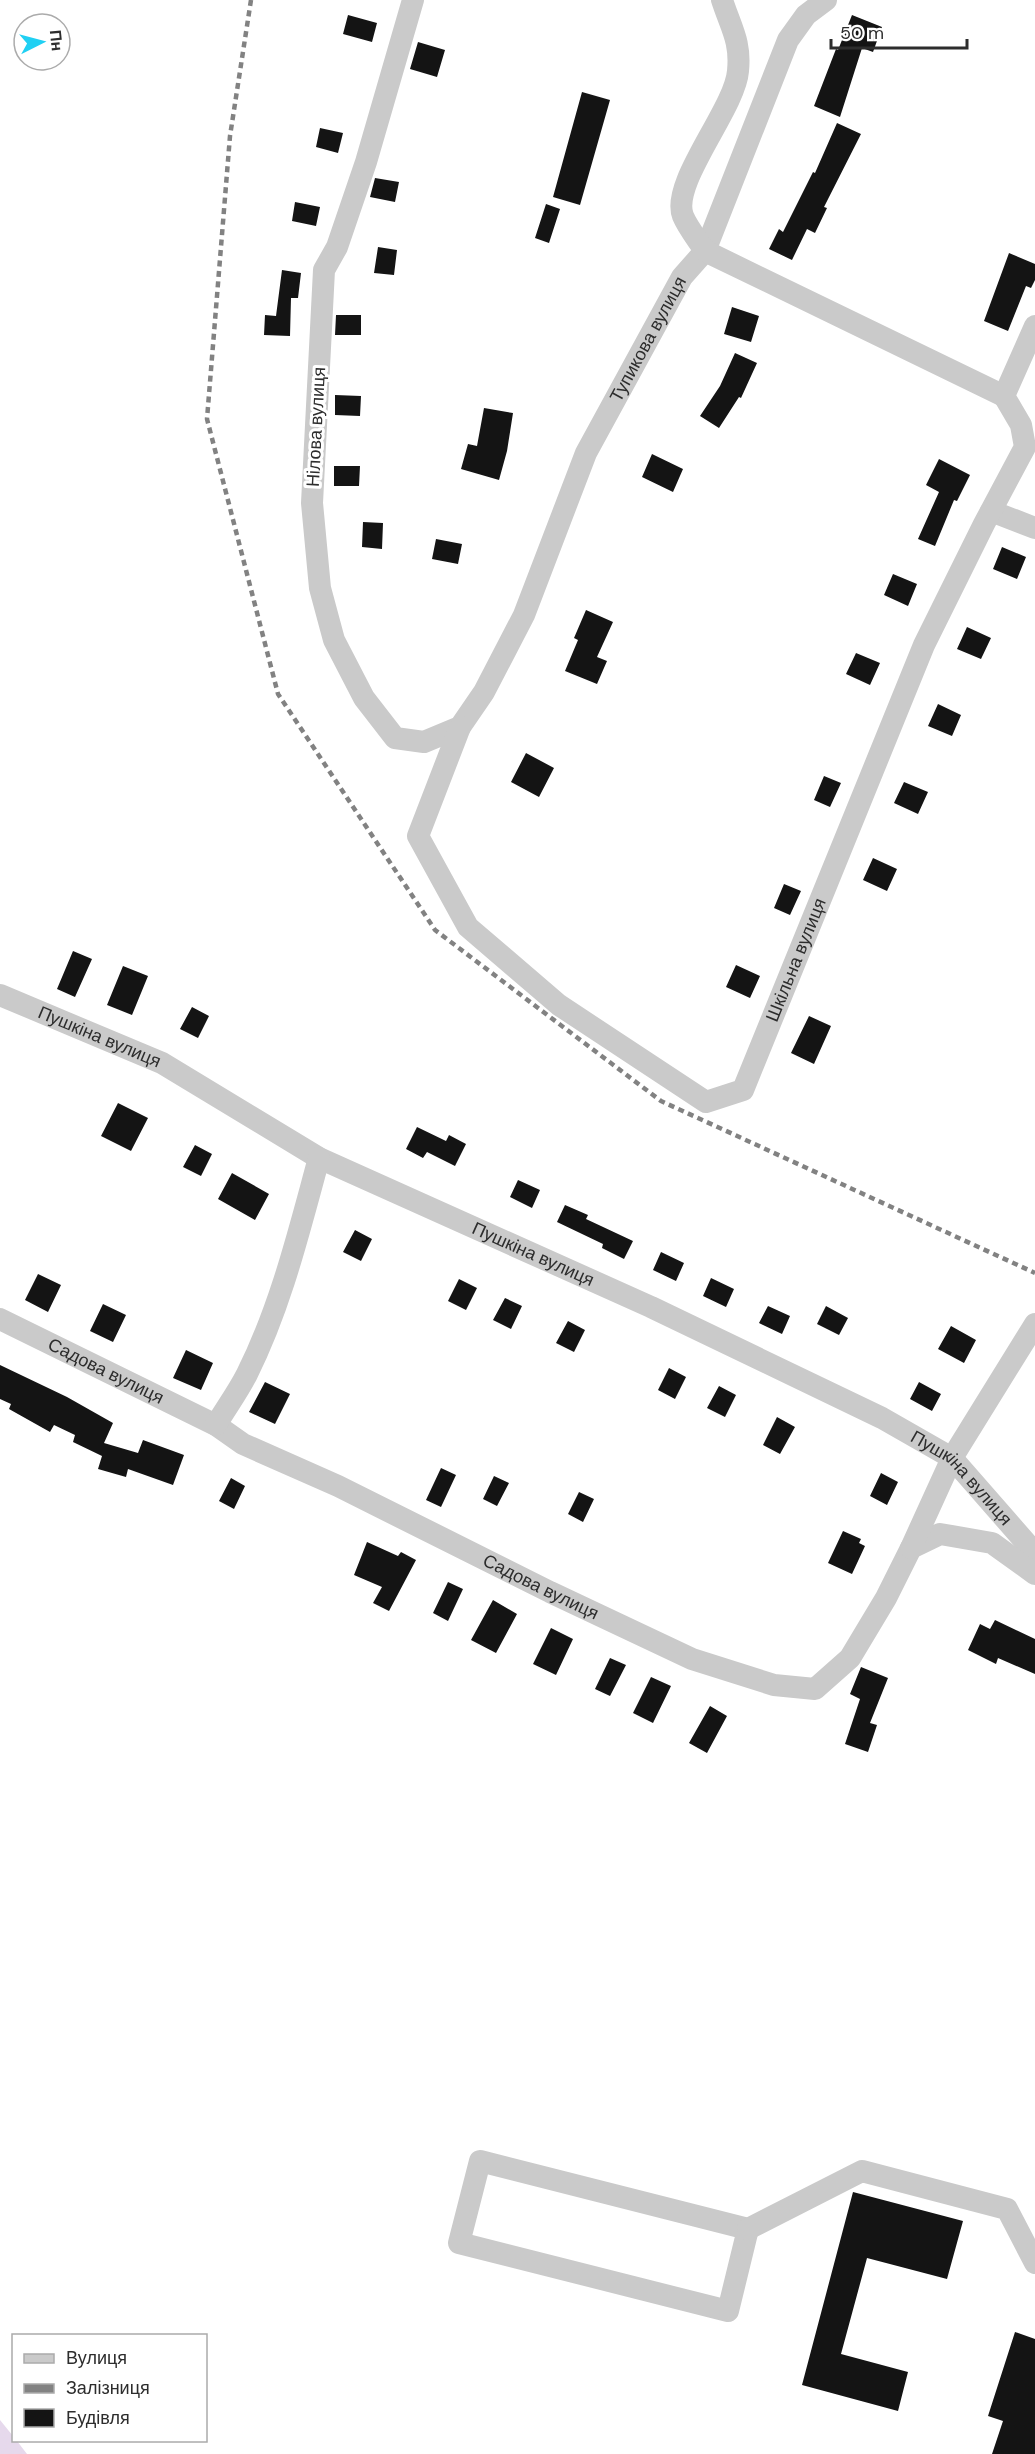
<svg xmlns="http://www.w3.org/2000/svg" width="1035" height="2454" viewBox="0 0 1035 2454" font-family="'DM Sans',sans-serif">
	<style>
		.green { fill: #e6d9ec }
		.building { fill: #141414 }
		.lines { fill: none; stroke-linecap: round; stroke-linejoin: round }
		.minor { stroke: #cacaca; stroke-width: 22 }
		.rail { stroke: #828282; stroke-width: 4.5; stroke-dasharray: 6 4.5; stroke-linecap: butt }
		.labels { text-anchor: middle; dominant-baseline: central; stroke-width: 6; stroke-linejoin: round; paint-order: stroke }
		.street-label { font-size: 18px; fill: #2d2d2d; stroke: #fff }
	</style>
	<rect width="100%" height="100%" fill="#fff"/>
	<!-- green -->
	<path class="green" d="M 0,2420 L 13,2436 L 14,2440 L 17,2441 L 27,2454 L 0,2454 Z"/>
	<!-- building -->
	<path class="building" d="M 348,15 L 377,23 L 372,42 L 343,34 Z
		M 852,15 L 882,27 L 873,52 L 862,48 L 840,117 L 814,106 L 836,49 L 838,50 Z
		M 418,42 L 445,50 L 437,77 L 410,69 Z
		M 582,92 L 610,100 L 580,205 L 553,197 Z
		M 837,123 L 861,134 L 824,207 L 827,208 L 815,233 L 807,229 L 792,260 L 769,249 L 779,229 L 783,232 L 813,172 L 815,173 Z
		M 320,128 L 343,133 L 338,153 L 316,147 Z
		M 375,178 L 399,182 L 395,202 L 370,197 Z
		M 295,202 L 320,207 L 316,226 L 292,221 Z
		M 546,204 L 560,209 L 549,243 L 535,238 Z
		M 378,247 L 397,250 L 394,275 L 374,273 Z
		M 1009,253 L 1035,264 L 1035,280 L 1031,288 L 1026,286 L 1008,331 L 984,321 Z
		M 282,270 L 301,273 L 298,298 L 291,298 L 290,336 L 264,335 L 265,315 L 276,316 Z
		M 732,307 L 759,316 L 751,342 L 724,334 Z
		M 336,315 L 361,315 L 361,335 L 335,335 Z
		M 735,353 L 757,363 L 741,398 L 739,397 L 719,428 L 700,416 L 720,386 Z
		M 335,395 L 361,396 L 360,416 L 335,415 Z
		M 484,408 L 513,413 L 507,451 L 499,480 L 461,469 L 468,444 L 477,446 Z
		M 652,454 L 683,469 L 673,492 L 642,477 Z
		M 939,459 L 970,475 L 957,501 L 954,500 L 935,546 L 918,539 L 939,492 L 926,485 Z
		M 334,466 L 360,466 L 359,486 L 334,486 Z
		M 363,522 L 383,523 L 382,549 L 362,547 Z
		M 436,539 L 462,544 L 458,564 L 432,559 Z
		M 1002,547 L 1026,557 L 1017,579 L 993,569 Z
		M 893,574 L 917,584 L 908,606 L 884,595 Z
		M 586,610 L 613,622 L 597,657 L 607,661 L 597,684 L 565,671 L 578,640 L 574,638 Z
		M 967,627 L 991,638 L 981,659 L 957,649 Z
		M 856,653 L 880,663 L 870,685 L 846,674 Z
		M 938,704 L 961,715 L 952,736 L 928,726 Z
		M 526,753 L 554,768 L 539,797 L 511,782 Z
		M 824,776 L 841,783 L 830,807 L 814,800 Z
		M 904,782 L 928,792 L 918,814 L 894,803 Z
		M 873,858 L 897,869 L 887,891 L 863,880 Z
		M 784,884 L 801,891 L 790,915 L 774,908 Z
		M 73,951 L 92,959 L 75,997 L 57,989 Z
		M 736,965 L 760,976 L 750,998 L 726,987 Z
		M 123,966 L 148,976 L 132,1015 L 107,1005 Z
		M 192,1007 L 209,1016 L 198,1038 L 180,1029 Z
		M 809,1016 L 831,1026 L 814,1064 L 791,1053 Z
		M 118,1103 L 148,1118 L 131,1151 L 101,1136 Z
		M 417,1127 L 446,1141 L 449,1135 L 466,1144 L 455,1166 L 427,1152 L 423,1158 L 406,1149 Z
		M 195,1145 L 212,1154 L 201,1176 L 183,1167 Z
		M 232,1173 L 269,1194 L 255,1220 L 218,1199 Z
		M 518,1180 L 540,1190 L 532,1208 L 510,1197 Z
		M 565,1205 L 588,1215 L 586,1219 L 633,1241 L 624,1259 L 602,1248 L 603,1244 L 557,1222 Z
		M 355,1230 L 372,1239 L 361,1261 L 343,1252 Z
		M 661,1252 L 684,1263 L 676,1281 L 653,1270 Z
		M 38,1274 L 61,1285 L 48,1312 L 25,1300 Z
		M 711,1278 L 734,1289 L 726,1307 L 703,1296 Z
		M 459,1279 L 477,1288 L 466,1310 L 448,1301 Z
		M 505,1298 L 522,1306 L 511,1329 L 493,1320 Z
		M 103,1304 L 126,1315 L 113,1342 L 90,1331 Z
		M 768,1306 L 790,1316 L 782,1334 L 759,1323 Z
		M 826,1306 L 848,1318 L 839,1335 L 817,1324 Z
		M 568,1321 L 585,1330 L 574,1352 L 556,1343 Z
		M 951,1326 L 976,1340 L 964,1363 L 938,1349 Z
		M 186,1350 L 213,1363 L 201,1390 L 173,1378 Z
		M 0,1365 L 67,1397 L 113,1423 L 104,1443 L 138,1453 L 143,1440 L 184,1455 L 173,1485 L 128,1469 L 126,1477 L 98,1469 L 102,1456 L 73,1442 L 75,1435 L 54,1425 L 50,1432 L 9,1409 L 11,1404 L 0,1399 Z
		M 669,1368 L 686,1377 L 675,1399 L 658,1390 Z
		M 265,1382 L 290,1394 L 275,1424 L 249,1412 Z
		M 919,1382 L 941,1394 L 932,1411 L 910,1399 Z
		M 719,1386 L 736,1395 L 725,1417 L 707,1408 Z
		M 777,1417 L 795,1427 L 780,1454 L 763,1445 Z
		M 441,1468 L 456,1475 L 441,1507 L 426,1500 Z
		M 881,1473 L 898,1482 L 887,1505 L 870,1496 Z
		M 494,1476 L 509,1483 L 497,1506 L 483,1499 Z
		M 231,1478 L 245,1486 L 234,1509 L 219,1501 Z
		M 579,1492 L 594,1499 L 583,1522 L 568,1514 Z
		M 843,1531 L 861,1539 L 859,1543 L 865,1546 L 852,1574 L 828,1563 Z
		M 367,1542 L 398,1556 L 401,1552 L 416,1560 L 389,1611 L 373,1603 L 382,1587 L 354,1575 Z
		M 448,1582 L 463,1589 L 448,1621 L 433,1613 Z
		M 493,1600 L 517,1614 L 496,1653 L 471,1640 Z
		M 995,1620 L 1035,1639 L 1035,1674 L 998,1658 L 996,1664 L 968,1650 L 980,1624 L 990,1629 Z
		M 551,1628 L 573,1639 L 556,1675 L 533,1664 Z
		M 610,1658 L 626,1665 L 610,1696 L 595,1689 Z
		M 861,1667 L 888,1678 L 870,1723 L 877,1725 L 868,1752 L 845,1744 L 860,1699 L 850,1694 Z
		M 651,1677 L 671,1686 L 653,1723 L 633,1713 Z
		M 710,1706 L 727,1716 L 707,1753 L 689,1743 Z
		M 853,2192 L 963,2221 L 947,2279 L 867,2258 L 841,2354 L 908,2372 L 898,2411 L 802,2385 Z
		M 1015,2332 L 1035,2339 L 1035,2454 L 992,2454 L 1003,2421 L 988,2416 Z"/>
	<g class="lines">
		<!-- minor -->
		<g class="minor">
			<path id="s1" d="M 413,0 L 366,162 L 337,247 L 324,270 L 312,503 L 320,588 L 334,640 L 364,698 L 395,738 L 424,742 L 460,727 L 484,692 L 524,615 L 586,453 L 682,277 L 705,251 L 788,40 L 806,15 L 826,0"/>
			<path d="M 722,0 C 731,28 741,41 738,71 C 735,109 670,183 683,216 C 688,228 698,240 705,251 L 1004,396"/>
			<path d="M 991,511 L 1035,528"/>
			<path id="s2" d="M 460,727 L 418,836 L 468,927 L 559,1005 L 706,1102 L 743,1090 L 924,645 L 984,524 L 1025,447 L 1021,425 L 1004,396 L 1035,326"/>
			<path id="s3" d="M 0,995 L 162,1063 L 319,1158 L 651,1307 L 882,1418 L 952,1458 L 1035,1553"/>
			<path id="s4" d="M 0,1319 L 216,1425 L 243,1444 L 338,1486 L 550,1592 L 692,1659 L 774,1685 L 815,1689 L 850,1658 L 886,1598 L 911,1548 L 940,1534 L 992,1543 L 1035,1574"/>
			<path d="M 216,1425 C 226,1408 238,1392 247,1374 C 281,1306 299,1231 319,1158"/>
			<path d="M 911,1548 L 952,1458 L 1035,1324"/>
			<path d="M 480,2161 L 748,2229 L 728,2311 L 459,2243 Z"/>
			<path d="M 748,2229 L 862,2171 L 1007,2209 L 1035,2263"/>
		</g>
		<!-- rail -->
		<path class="rail" d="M 251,0 L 230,136 L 207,419 L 278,694 L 435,930 L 661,1101 L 1035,1273"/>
	</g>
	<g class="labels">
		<!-- street labels -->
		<g class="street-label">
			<text stroke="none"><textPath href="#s1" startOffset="1274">Тупикова вулиця</textPath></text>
			<text transform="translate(316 427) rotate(-87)">Нілова вулиця</text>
			<text stroke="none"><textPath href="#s2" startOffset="696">Шкільна вулиця</textPath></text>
			<text stroke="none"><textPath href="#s3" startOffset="108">Пушкіна вулиця</textPath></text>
			<text stroke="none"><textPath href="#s3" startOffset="594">Пушкіна вулиця</textPath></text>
			<text stroke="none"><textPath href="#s4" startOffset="118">Садова вулиця</textPath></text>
			<text stroke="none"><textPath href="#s3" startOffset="1080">Пушкіна вулиця</textPath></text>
			<text stroke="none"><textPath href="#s4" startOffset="604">Садова вулиця</textPath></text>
		</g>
	</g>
	<!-- legend -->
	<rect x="12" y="2334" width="195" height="108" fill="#ffffff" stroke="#ababab" stroke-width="1.5"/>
	<rect x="24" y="2354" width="30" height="9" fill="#cacaca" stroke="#ababab" stroke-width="1.5"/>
	<text x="66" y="2364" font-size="18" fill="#2d2d2d">Вулиця</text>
	<rect x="24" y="2384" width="30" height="9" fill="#828282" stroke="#ababab" stroke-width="1.5"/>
	<text x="66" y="2394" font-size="18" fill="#2d2d2d">Залізниця</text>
	<rect x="24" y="2409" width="30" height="18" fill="#141414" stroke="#ababab" stroke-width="1.5"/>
	<text x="66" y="2424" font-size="18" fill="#2d2d2d">Будівля</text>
	<!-- north arrow -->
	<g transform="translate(42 42) rotate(84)"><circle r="28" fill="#ffffff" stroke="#ababab" stroke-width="1.5"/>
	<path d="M0-4.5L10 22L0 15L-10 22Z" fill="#20d0f3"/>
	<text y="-9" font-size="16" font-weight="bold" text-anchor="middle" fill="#2d2d2d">Пн</text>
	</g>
	<!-- scale -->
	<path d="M831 39v9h136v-9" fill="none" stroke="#2d2d2d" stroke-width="3"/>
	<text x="840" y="39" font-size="18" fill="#2d2d2d" stroke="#ffffff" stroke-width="4.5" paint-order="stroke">50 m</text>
</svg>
